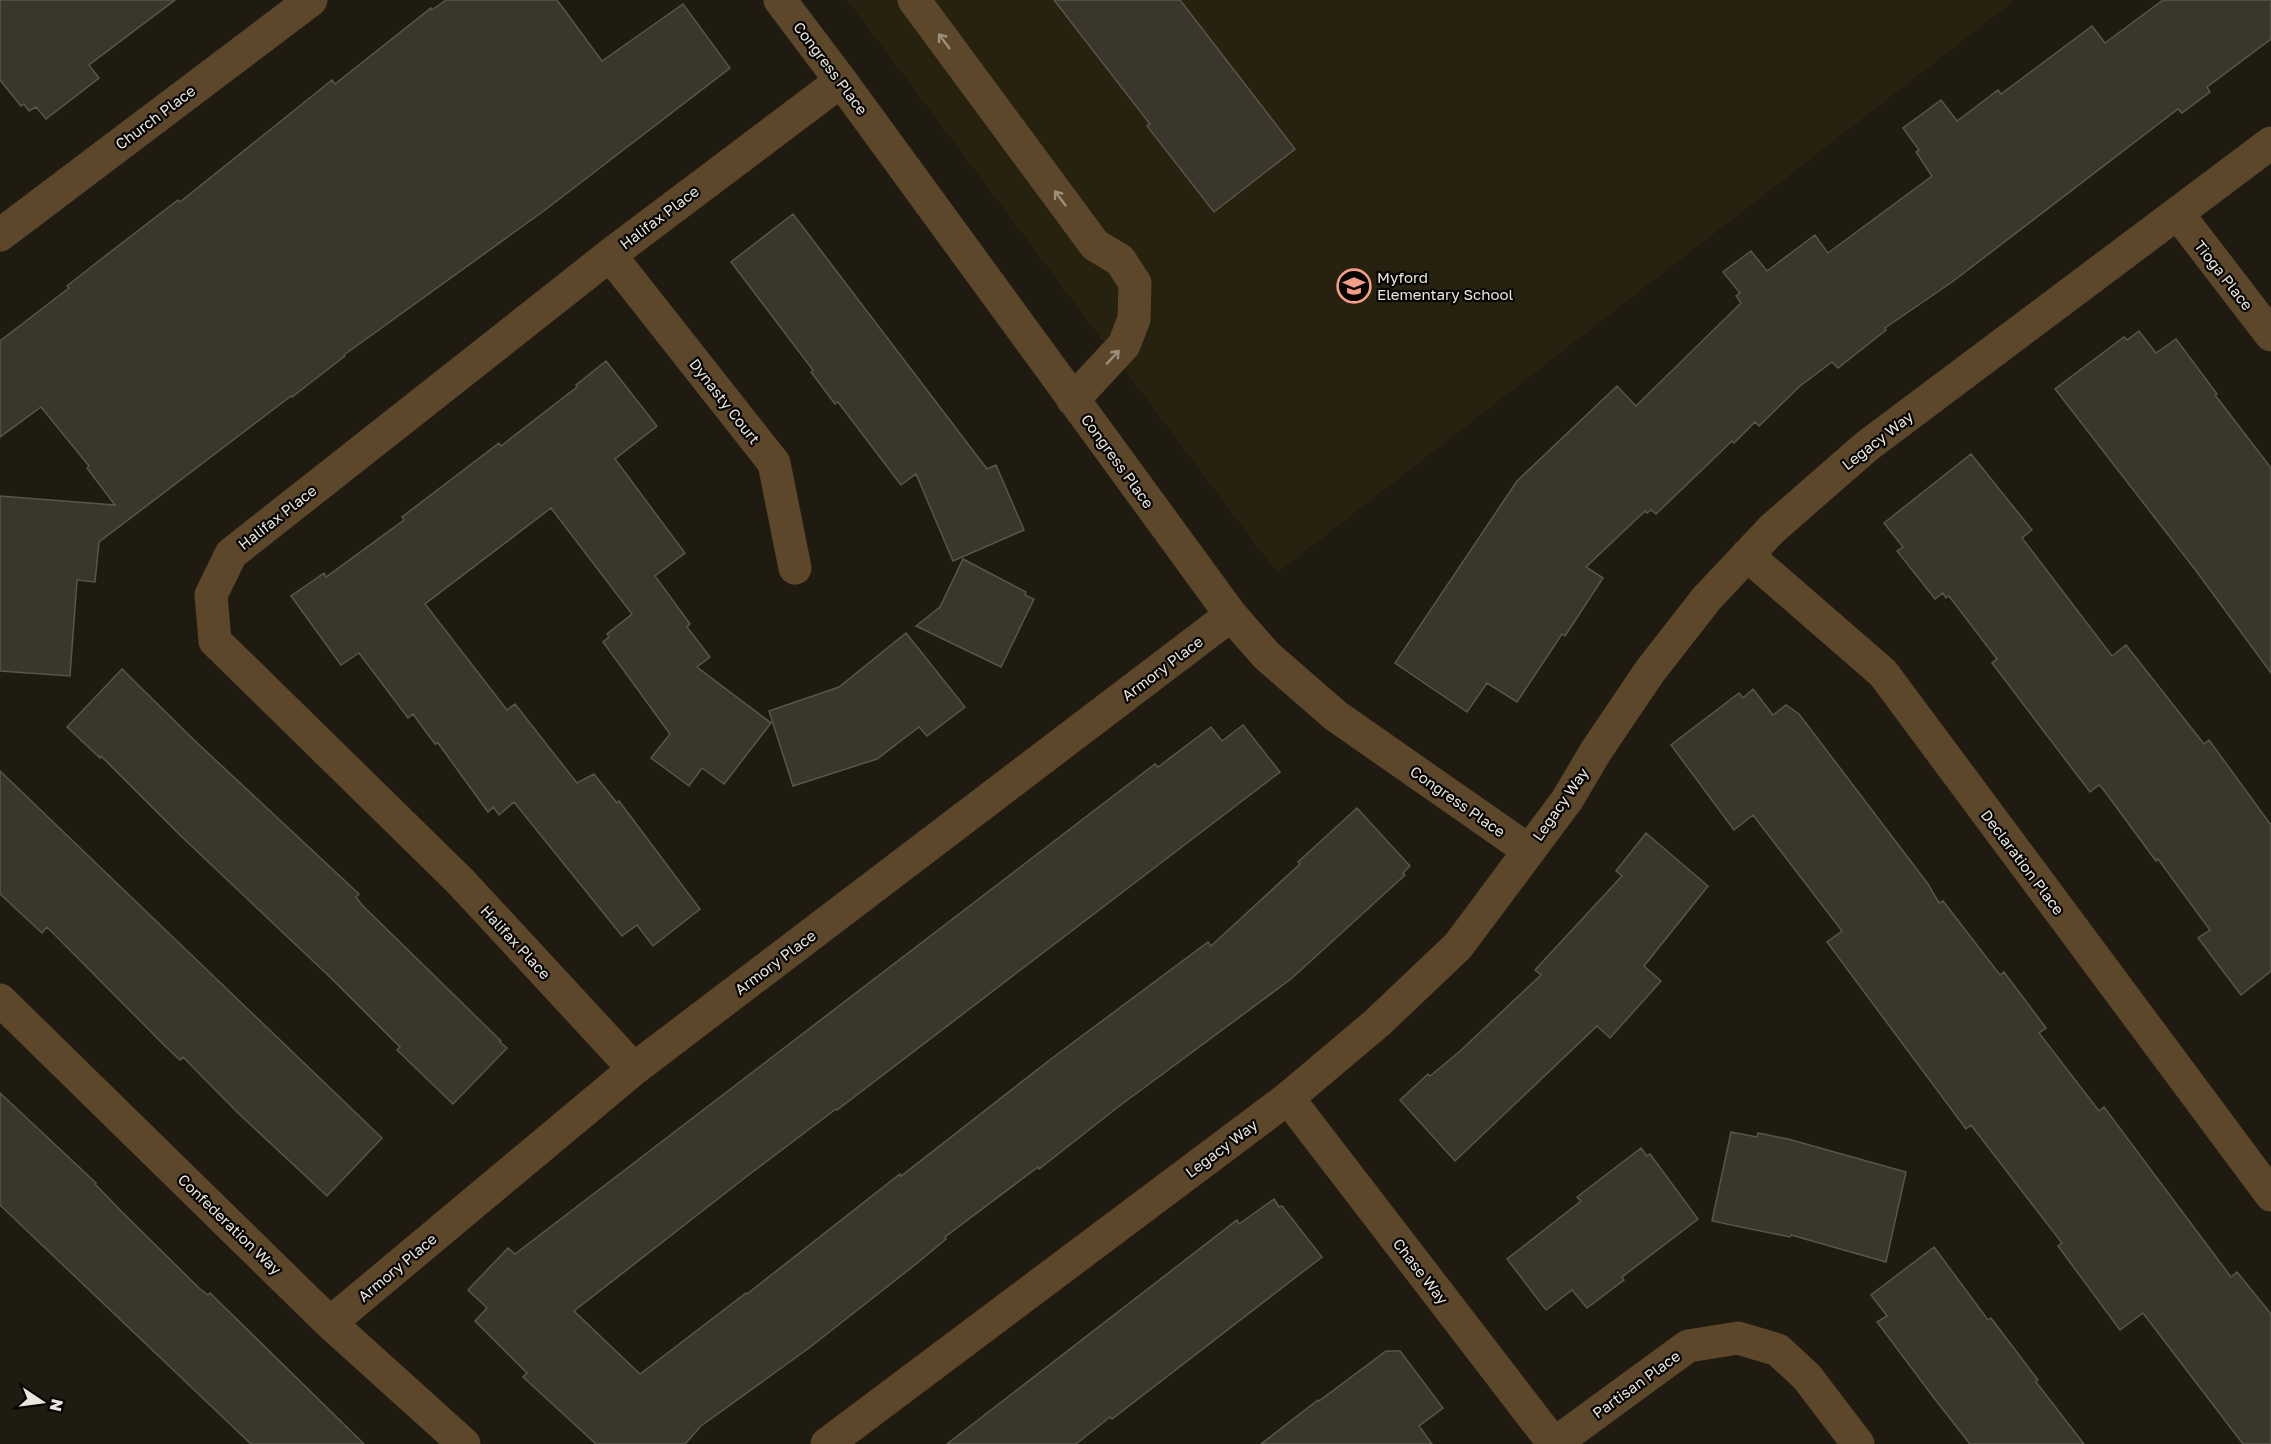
<svg xmlns="http://www.w3.org/2000/svg" width="2271" height="1444" viewBox="0 0 2271 1444" font-family="'Golos Text',sans-serif">
	<style>
		.built { fill: #272110 }
		.building { fill: #3a362b; stroke: #595549; stroke-width: 1.5 }
		.lines { fill: none; stroke-linecap: round; stroke-linejoin: round }
		.minor { stroke: #5d472a; stroke-width: 33 }
		.oneway { stroke: #9c8f7b }
		.labels { text-anchor: middle; dominant-baseline: central; stroke-width: 4.5; stroke-linejoin: round; paint-order: stroke }
		.street-label { font-size: 15px; fill: #e8e6df; stroke: #080603 }
		.poi-label { font-size: 15px; fill: #e8e6df; stroke: #080603; text-anchor: start }
	</style>
	<rect width="100%" height="100%" fill="#1f1b11"/>
	<!-- built -->
	<path class="built" d="M 847,0 L 2015,0 L 1277,573 Z"/>
	<!-- building -->
	<path class="building" d="M 0,0 L 175,0 L 89,65 L 99,78 L 46,119 L 36,107 L 29,111 L 24,104 L 21,106 L 0,80 Z
		M 446,0 L 557,0 L 602,61 L 683,4 L 730,68 L 545,210 L 344,355 L 345,356 L 292,397 L 291,396 L 99,542 L 95,582 L 77,580 L 70,676 L 0,671 L 0,496 L 115,505 L 87,468 L 89,466 L 41,407 L 0,437 L 0,341 L 69,288 L 67,286 L 100,260 L 178,200 L 180,202 L 332,80 L 335,84 L 431,8 L 432,10 Z
		M 1054,0 L 1180,0 L 1295,149 L 1214,212 L 1147,126 L 1150,124 Z
		M 2163,0 L 2271,0 L 2271,39 L 2207,87 L 2210,92 L 2182,113 L 2178,109 L 1952,282 L 1885,328 L 1886,330 L 1838,368 L 1832,362 L 1800,386 L 1759,426 L 1755,422 L 1734,443 L 1732,441 L 1656,514 L 1651,510 L 1647,513 L 1645,511 L 1586,567 L 1603,578 L 1565,636 L 1562,634 L 1517,702 L 1487,683 L 1467,712 L 1395,663 L 1517,481 L 1617,386 L 1636,406 L 1741,303 L 1736,296 L 1740,293 L 1723,272 L 1751,251 L 1767,271 L 1815,235 L 1828,253 L 1932,176 L 1916,152 L 1919,150 L 1903,128 L 1941,100 L 1957,121 L 1998,90 L 2001,94 L 2092,26 L 2105,43 Z
		M 793,214 L 987,469 L 996,465 L 1024,530 L 953,561 L 916,474 L 901,485 L 838,402 L 835,404 L 811,372 L 813,370 L 731,262 Z
		M 2139,331 L 2156,353 L 2176,339 L 2217,394 L 2215,395 L 2271,468 L 2271,673 L 2197,572 L 2055,389 L 2124,337 L 2127,340 Z
		M 606,361 L 657,426 L 615,459 L 685,553 L 655,576 L 690,624 L 687,627 L 710,657 L 697,667 L 771,723 L 724,784 L 702,768 L 689,786 L 651,758 L 670,734 L 603,642 L 609,637 L 607,634 L 632,614 L 551,508 L 425,604 L 507,710 L 515,704 L 577,783 L 594,774 L 617,803 L 619,801 L 700,909 L 653,946 L 637,925 L 622,936 L 514,802 L 499,815 L 493,807 L 488,812 L 438,743 L 435,744 L 413,714 L 408,718 L 359,653 L 341,665 L 291,596 L 324,573 L 326,577 L 404,520 L 402,517 L 499,443 L 501,446 L 577,387 L 576,385 Z
		M 1971,454 L 2032,530 L 2022,538 L 2112,656 L 2126,645 L 2204,744 L 2209,740 L 2271,825 L 2271,971 L 2241,995 L 2198,938 L 2210,930 L 2158,859 L 2156,861 L 2103,789 L 2099,785 L 2090,792 L 1992,663 L 1997,659 L 1949,596 L 1946,598 L 1943,593 L 1935,599 L 1897,551 L 1903,547 L 1884,523 Z
		M 963,559 L 1026,592 L 1025,595 L 1034,599 L 1001,667 L 916,626 L 940,607 Z
		M 906,633 L 965,707 L 927,736 L 919,727 L 877,759 L 793,786 L 769,711 L 839,687 Z
		M 122,669 L 194,740 L 359,894 L 356,897 L 362,905 L 501,1041 L 500,1042 L 507,1048 L 453,1104 L 397,1050 L 400,1047 L 332,979 L 182,837 L 101,756 L 100,758 L 67,727 Z
		M 1753,689 L 1773,715 L 1786,705 L 1799,714 L 1928,884 L 1939,903 L 1943,901 L 2000,975 L 2004,972 L 2046,1028 L 2039,1033 L 2099,1111 L 2104,1107 L 2231,1277 L 2237,1272 L 2271,1314 L 2271,1444 L 2243,1444 L 2143,1313 L 2120,1330 L 2058,1246 L 2062,1243 L 1971,1125 L 1966,1129 L 1827,942 L 1842,931 L 1753,815 L 1734,830 L 1671,745 L 1739,693 L 1743,698 Z
		M 1243,725 L 1280,772 L 837,1110 L 836,1109 L 746,1177 L 574,1311 L 640,1374 L 746,1293 L 747,1294 L 900,1174 L 901,1176 L 1051,1059 L 1208,942 L 1211,946 L 1300,864 L 1298,862 L 1357,808 L 1410,866 L 1403,873 L 1405,875 L 1291,979 L 1118,1107 L 1039,1169 L 1038,1167 L 945,1237 L 946,1239 L 916,1264 L 809,1348 L 701,1426 L 685,1444 L 596,1444 L 523,1377 L 527,1373 L 475,1321 L 487,1308 L 468,1290 L 508,1248 L 515,1254 L 1155,764 L 1158,767 L 1211,727 L 1222,741 Z
		M 0,771 L 382,1138 L 327,1196 L 237,1112 L 183,1057 L 180,1060 L 165,1046 L 47,927 L 42,933 L 0,894 Z
		M 1646,833 L 1708,886 L 1644,966 L 1661,981 L 1610,1038 L 1597,1026 L 1455,1161 L 1400,1100 L 1428,1074 L 1430,1076 L 1459,1052 L 1541,975 L 1535,970 L 1622,876 L 1616,871 Z
		M 0,1093 L 96,1183 L 95,1184 L 121,1211 L 199,1288 L 208,1295 L 210,1293 L 364,1444 L 251,1444 L 0,1205 Z
		M 1731,1132 L 1757,1137 L 1758,1133 L 1788,1139 L 1906,1172 L 1886,1262 L 1791,1235 L 1790,1237 L 1712,1221 Z
		M 1641,1148 L 1647,1156 L 1650,1154 L 1698,1219 L 1622,1277 L 1624,1280 L 1587,1308 L 1572,1290 L 1546,1310 L 1507,1259 L 1581,1201 L 1577,1197 Z
		M 1274,1199 L 1279,1207 L 1282,1206 L 1322,1257 L 1112,1419 L 1110,1417 L 1076,1444 L 947,1444 L 1237,1220 L 1239,1224 Z
		M 1934,1247 L 1988,1320 L 1991,1318 L 2038,1380 L 2036,1382 L 2084,1444 L 1970,1444 L 1934,1398 L 1877,1322 L 1887,1316 L 1871,1295 Z
		M 1386,1351 L 1400,1351 L 1443,1408 L 1419,1426 L 1432,1444 L 1261,1444 L 1318,1400 L 1319,1401 Z"/>
	<g class="lines">
		<!-- minor -->
		<path class="minor" d="M 780,0 L 841,81 L 1231,615 L 1267,656 L 1336,716 L 1528,850
			M 914,0 L 1095,245 L 1120,260 L 1135,283 L 1134,319 L 1124,345 L 1073,400
			M 2178,214 L 2271,335
			M 0,235 L 311,0
			M 610,255 L 774,463 L 795,568
			M 1747,555 L 1883,673 L 2271,1195
			M 0,1000 L 330,1323 L 464,1444
			M 634,1069 L 460,881 L 215,641 L 211,595 L 231,554 L 610,255 L 841,81
			M 1288,1098 L 1554,1444
			M 330,1323 L 634,1069 L 1231,615
			M 827,1444 L 1288,1098 L 1377,1023 L 1458,946 L 1567,800 L 1596,751 L 1650,671 L 1707,598 L 1772,529 L 1867,446 L 2271,143
			M 1554,1444 L 1688,1346 L 1738,1338 L 1778,1350 L 1807,1377 L 1858,1444"/>
	</g>
	<!-- one-way arrows -->
	<defs><path id="oneway-shaft" d="M-6 0H5M1.5-3L5.5 0L1.5 3" fill="none" stroke-width="1.6" stroke-linecap="round" stroke-linejoin="round" transform="scale(1.5)"/></defs>
	<g class="oneway">
		<use href="#oneway-shaft" transform="translate(944 41) rotate(-127)"/>
		<use href="#oneway-shaft" transform="translate(1060 198) rotate(-127)"/>
		<use href="#oneway-shaft" transform="translate(1113 357) rotate(-47)"/>
	</g>
	<!-- icons -->
	<defs>
		<symbol id="school-ring" viewBox="-11 -11 22 22"><circle r="9.5" fill="#080603" stroke="#f49e87" stroke-width="1.5"/><path d="M0-5L7-2L0 1L-7-2ZM-4 1L0 2.5L4 1V4Q0 6-4 4Z" fill="#f49e87"/></symbol>
	</defs>
	<g fill-rule="evenodd">
		<use href="#school-ring" x="1335" y="267" width="38" height="38"/>
	</g>
	<g class="labels">
		<!-- street labels -->
		<g class="street-label">
			<text transform="translate(831 68) rotate(53)">Congress Place</text>
			<text transform="translate(155 117) rotate(-37)">Church Place</text>
			<text transform="translate(659 217) rotate(-37)">Halifax Place</text>
			<text transform="translate(2224 275) rotate(52)">Tioga Place</text>
			<text transform="translate(725 401) rotate(52)">Dynasty Court</text>
			<text transform="translate(1877 440) rotate(-38)">Legacy Way</text>
			<text transform="translate(1118 461) rotate(54)">Congress Place</text>
			<text transform="translate(277 517) rotate(-38)">Halifax Place</text>
			<text transform="translate(1162 668) rotate(-37)">Armory Place</text>
			<text transform="translate(1458 801) rotate(35)">Congress Place</text>
			<text transform="translate(1560 804) rotate(-55)">Legacy Way</text>
			<text transform="translate(2023 862) rotate(53)">Declaration Place</text>
			<text transform="translate(516 942) rotate(47)">Halifax Place</text>
			<text transform="translate(775 962) rotate(-37)">Armory Place</text>
			<text transform="translate(1221 1148) rotate(-37)">Legacy Way</text>
			<text transform="translate(230 1224) rotate(44)">Confederation Way</text>
			<text transform="translate(397 1267) rotate(-40)">Armory Place</text>
			<text transform="translate(1421 1271) rotate(52)">Chase Way</text>
			<text transform="translate(1636 1384) rotate(-36)">Partisan Place</text>
		</g>
		<!-- poi labels -->
		<g class="poi-label">
			<text x="1377" y="277">Myford<tspan x="1377" dy="17">Elementary School</tspan></text>
		</g>
	</g>
	<!-- north arrow -->
	<g transform="translate(42 1402) rotate(103)" stroke="#080603" stroke-width="4.5" paint-order="stroke">
	<path d="M0-4.5L10 22L0 15L-10 22Z" fill="#e8e6df"/>
	<text y="-9" font-size="16" font-weight="bold" text-anchor="middle" fill="#e8e6df">N</text>
	</g>
</svg>
